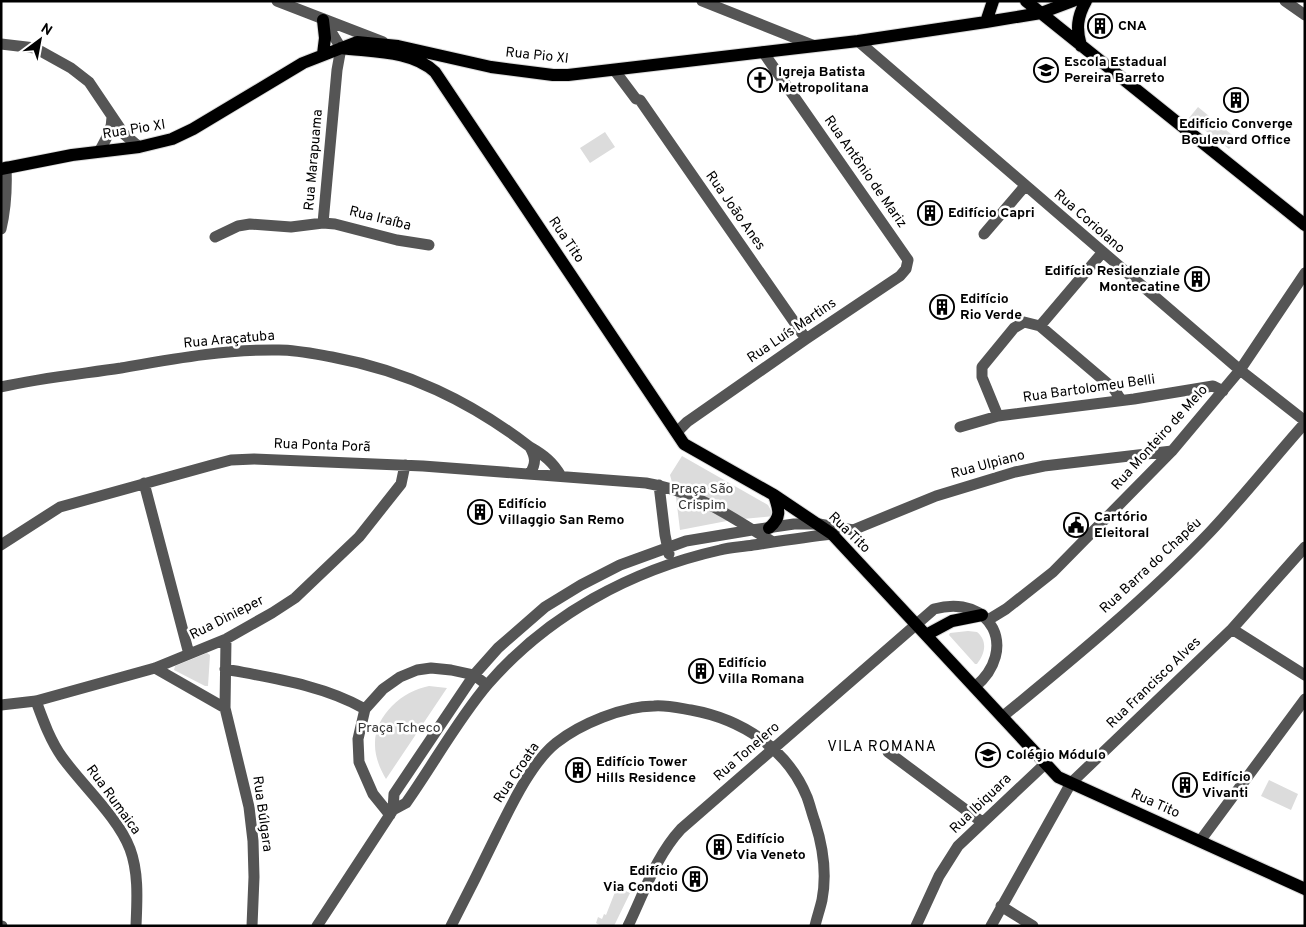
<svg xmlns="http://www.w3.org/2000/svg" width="1306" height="927" viewBox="0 0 1306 927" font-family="Overpass,sans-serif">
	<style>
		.green { fill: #dcdcdc }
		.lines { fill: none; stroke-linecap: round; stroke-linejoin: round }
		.major-casing { stroke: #dbdbdb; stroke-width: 14 }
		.minor { stroke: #555; stroke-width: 11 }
		.major { stroke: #000; stroke-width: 12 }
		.labels { text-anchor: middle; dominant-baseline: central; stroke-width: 5; stroke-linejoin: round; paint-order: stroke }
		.poi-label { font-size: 14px; font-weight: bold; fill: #000; stroke: #fff; text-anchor: start }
		.street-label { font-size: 14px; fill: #000; stroke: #fff }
		.park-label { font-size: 14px; fill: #333; stroke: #fff }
		.neighbourhood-label { font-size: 15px; letter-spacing: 1px; fill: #000; stroke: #fff }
	</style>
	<rect width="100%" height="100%" fill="#fff"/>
	<!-- green -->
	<path class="green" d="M 1198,107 L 1237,139 L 1229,149 L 1189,118 Z
		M 605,132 L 615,147 L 590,163 L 580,148 Z
		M 682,456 L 768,505 L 774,516 L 732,520 L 680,530 L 676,497 L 670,475 Z
		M 968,631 L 977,632 C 988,641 985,654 977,664 L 975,664 L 949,635 L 950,633 Z
		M 207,653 L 210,655 L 208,686 L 205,686 L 174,670 L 175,666 Z
		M 429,686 L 447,688 L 386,779 C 380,769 375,757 375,745 C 374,716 402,691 429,686 Z
		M 1269,780 L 1298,794 L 1291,810 L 1261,796 Z
		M 617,887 L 630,893 L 614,926 L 601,926 L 596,923 L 598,917 L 602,919 L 604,914 L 606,915 Z"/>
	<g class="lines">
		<defs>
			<path id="major" d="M 1026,1 L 1305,225
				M 986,22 L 993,1
				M 1081,46 C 1076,29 1077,17 1086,1
				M 341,48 C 371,52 412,50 435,72 L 684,444 L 774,495 L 832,534 L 1058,777 L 1305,889
				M 323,54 L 325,38 L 323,20
				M 1,169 L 72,155 L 139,147 L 172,139 L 193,129 L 303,63 L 357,42 L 398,46 L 491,67 L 553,75 L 568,75 L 858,41 L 986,22 L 1041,13 L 1073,1
				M 769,528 C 782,517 779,510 774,495
				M 926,635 L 952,621 L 982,615"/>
		</defs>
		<!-- major casing -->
		<use href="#major" class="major-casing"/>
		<!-- minor -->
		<path class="minor" d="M 277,1 L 383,42
			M 702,1 L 815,46
			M 1285,1 L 1305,15
			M 858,41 L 1240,370 L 1305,421
			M 1,44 L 35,48 L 71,68 L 89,82 L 124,134 L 139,147
			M 615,71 L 636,99 L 640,100 L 806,339
			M 100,150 C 106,139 112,130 112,117
			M 323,223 L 337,70 L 341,48 L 324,20
			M 1,229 C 6,208 7,189 6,167
			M 984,234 L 1025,186
			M 215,237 L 238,226 L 250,224 L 291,227 L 323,223 L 335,224 L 397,240 L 429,245
			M 1040,326 L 1102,253
			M 1,387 C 40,378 81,374 121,368 C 173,359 227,349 279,350 C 297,350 315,354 332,357 C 407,371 470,401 530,447
			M 998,416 L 982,377 L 982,367 L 1014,328 L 1024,322 L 1040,326 L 1114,389 L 1121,400
			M 960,427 L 998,416 L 1134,399 L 1213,386 L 1223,391
			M 677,432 L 687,422 L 806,339 L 900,276 L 906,269 L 908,260 L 763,52
			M 530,474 C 536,463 536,458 530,447 C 544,455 553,462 561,476
			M 144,483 L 189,654
			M 659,485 L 665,535 L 669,554
			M 1,545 L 60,507 L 212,465 L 231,460 L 254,459 L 423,466 L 646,483 C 699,492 728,516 773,542
			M 988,620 L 1006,609 L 1053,572 L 1172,451 L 1240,370 L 1305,273
			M 1232,629 L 1305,675
			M 226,639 L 225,708 L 249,807 L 253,841 L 254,877 L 252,926
			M 155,668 L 225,708
			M 225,669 C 272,678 323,685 365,709
			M 36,701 C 43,720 50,740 62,757 C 82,785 118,817 130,849 C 139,873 137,901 136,926
			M 1,705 L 36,701 L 155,668 L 226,639 L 272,613 L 295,598 L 359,537 L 401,484 L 405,465
			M 1002,717 C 1073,659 1147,598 1210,532 C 1243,497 1273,459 1305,423
			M 888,752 L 982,822
			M 393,810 L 406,803 C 433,765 458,719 488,684 C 548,615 631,570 720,550 C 731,547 742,547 753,545 C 780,541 806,537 832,534
			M 390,815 L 373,794 L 359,762 L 358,739 L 365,709 L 383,689 L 400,677 L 417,670 L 431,668 L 451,670 L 474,675 L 487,685
			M 1200,841 L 1305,699
			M 1001,906 L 1033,926
			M 1,926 L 2,926
			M 317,926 L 393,810 L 394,794 L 474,675 L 498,648 L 545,607 L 581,585 L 620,565 L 686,541 L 752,530 L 794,524 L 819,524 L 853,530 L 936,496 L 1015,472 L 1044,466 L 1172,451
			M 451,926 C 467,895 482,865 497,834 C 511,806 531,763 556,743 C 580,724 623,706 654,706 C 666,705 679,708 691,710 C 741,719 787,748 807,797 C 810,805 812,814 815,822 C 823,847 827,874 822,900 C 820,909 817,917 815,926
			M 628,926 C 644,893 656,856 681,829 L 934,609 C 992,593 1019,650 975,687
			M 916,926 L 939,876 L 958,846 L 1046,763
			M 991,926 L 1071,783 L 1232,629 L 1305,547"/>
		<!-- major -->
		<use href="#major" class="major"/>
	</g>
	<!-- icons -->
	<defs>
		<symbol id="building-ring" viewBox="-11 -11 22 22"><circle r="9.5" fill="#fff" stroke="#000" stroke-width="1.5"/><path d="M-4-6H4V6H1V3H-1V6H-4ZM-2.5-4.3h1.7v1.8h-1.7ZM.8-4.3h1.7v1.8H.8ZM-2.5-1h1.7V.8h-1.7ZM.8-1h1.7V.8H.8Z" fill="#000"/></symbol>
		<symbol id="school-ring" viewBox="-11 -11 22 22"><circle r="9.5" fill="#fff" stroke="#000" stroke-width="1.5"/><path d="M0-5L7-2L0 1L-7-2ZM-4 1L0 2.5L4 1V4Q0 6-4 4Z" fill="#000"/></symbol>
		<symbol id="church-ring" viewBox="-11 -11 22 22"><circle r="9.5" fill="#fff" stroke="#000" stroke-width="1.5"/><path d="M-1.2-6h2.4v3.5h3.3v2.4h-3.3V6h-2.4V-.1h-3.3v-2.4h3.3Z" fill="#000"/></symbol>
		<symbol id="civic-ring" viewBox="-11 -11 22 22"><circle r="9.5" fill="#fff" stroke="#000" stroke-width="1.5"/><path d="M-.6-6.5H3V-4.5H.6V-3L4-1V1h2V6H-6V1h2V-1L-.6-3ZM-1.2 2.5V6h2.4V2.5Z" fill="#000"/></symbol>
	</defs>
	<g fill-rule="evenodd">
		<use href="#building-ring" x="1086" y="12" width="28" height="28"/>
		<use href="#school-ring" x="1032" y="56" width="28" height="28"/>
		<use href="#church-ring" x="746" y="66" width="28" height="28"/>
		<use href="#building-ring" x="1222" y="86" width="28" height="28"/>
		<use href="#building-ring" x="916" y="199" width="28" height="28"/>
		<use href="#building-ring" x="1183" y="265" width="28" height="28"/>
		<use href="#building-ring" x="928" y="293" width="28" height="28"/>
		<use href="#building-ring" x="466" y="498" width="28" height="28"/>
		<use href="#civic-ring" x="1062" y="511" width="28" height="28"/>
		<use href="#building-ring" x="687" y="657" width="28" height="28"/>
		<use href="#school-ring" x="974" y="741" width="28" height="28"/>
		<use href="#building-ring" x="564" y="756" width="28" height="28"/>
		<use href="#building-ring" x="1171" y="771" width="28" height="28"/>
		<use href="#building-ring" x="705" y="833" width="28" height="28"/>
		<use href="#building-ring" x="681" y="865" width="28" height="28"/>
	</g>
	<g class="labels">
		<!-- poi labels -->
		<g class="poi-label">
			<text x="1118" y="26">CNA</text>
			<text x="1064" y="62">Escola Estadual<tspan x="1064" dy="16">Pereira Barreto</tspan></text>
			<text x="778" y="72">Igreja Batista<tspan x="778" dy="16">Metropolitana</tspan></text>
			<text x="1236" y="124" text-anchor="middle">Edifício Converge<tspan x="1236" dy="16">Boulevard Office</tspan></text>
			<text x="948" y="213">Edifício Capri</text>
			<text x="1180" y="271" text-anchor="end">Edifício Residenziale<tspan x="1180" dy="16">Montecatine</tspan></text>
			<text x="960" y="299">Edifício<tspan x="960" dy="16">Rio Verde</tspan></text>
			<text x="498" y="504">Edifício<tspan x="498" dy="16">Villaggio San Remo</tspan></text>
			<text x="1094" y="517">Cartório<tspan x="1094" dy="16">Eleitoral</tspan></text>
			<text x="718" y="663">Edifício<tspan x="718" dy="16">Villa Romana</tspan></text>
			<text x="1006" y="755">Colégio Módulo</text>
			<text x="596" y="762">Edifício Tower<tspan x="596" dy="16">Hills Residence</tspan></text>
			<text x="1202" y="777">Edifício<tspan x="1202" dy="16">Vivanti</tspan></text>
			<text x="736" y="839">Edifício<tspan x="736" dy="16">Via Veneto</tspan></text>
			<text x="678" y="871" text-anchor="end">Edifício<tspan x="678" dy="16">Via Condoti</tspan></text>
		</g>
		<!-- street labels -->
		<g class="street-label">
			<text transform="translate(537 56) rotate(6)">Rua Pio XI</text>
			<text transform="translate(134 130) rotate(-9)">Rua Pio XI</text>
			<text transform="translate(314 160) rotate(-85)">Rua Marapuama</text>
			<text transform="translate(865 172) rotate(55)">Rua Antônio de Mariz</text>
			<text transform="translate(735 211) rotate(55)">Rua João Anes</text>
			<text transform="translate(380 219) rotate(14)">Rua Iraíba</text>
			<text transform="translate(1089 222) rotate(41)">Rua Coriolano</text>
			<text transform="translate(566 240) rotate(56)">Rua Tito</text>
			<text transform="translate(792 331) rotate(-34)">Rua Luís Martins</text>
			<text transform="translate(229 340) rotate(-5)">Rua Araçatuba</text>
			<text transform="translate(1089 389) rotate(-8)">Rua Bartolomeu Belli</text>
			<text transform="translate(1160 438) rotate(-48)">Rua Monteiro de Melo</text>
			<text transform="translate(322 446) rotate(2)">Rua Ponta Porã</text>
			<text transform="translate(988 465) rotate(-15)">Rua Ulpiano</text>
			<text transform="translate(849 533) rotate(44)">Rua Tito</text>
			<text transform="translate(1151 566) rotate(-43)">Rua Barra do Chapéu</text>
			<text transform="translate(227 618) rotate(-27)">Rua Dinieper</text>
			<text transform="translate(1154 683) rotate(-44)">Rua Francisco Alves</text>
			<text transform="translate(747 752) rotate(-41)">Rua Tonelero</text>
			<text transform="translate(517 773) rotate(-56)">Rua Croata</text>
			<text transform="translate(113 800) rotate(54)">Rua Rumaica</text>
			<text transform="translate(981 804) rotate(-44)">Rua Ibiquara</text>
			<text transform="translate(1155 804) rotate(24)">Rua Tito</text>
			<text transform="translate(262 814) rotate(82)">Rua Búlgara</text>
		</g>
		<!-- park labels -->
		<g class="park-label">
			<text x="702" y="489">Praça São<tspan x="702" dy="16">Crispim</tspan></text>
			<text x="399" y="728">Praça Tcheco</text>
		</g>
		<!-- neighbourhood labels -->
		<g class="neighbourhood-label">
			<text x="882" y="747">VILA ROMANA</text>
		</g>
	</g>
	<!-- border -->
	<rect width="1306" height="927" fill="none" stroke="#000000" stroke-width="5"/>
	<!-- north arrow -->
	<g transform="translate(40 40) rotate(32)" stroke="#ffffff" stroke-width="4" paint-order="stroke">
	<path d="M0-4L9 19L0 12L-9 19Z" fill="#000000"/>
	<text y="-8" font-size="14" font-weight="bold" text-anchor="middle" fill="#000000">N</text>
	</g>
</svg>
